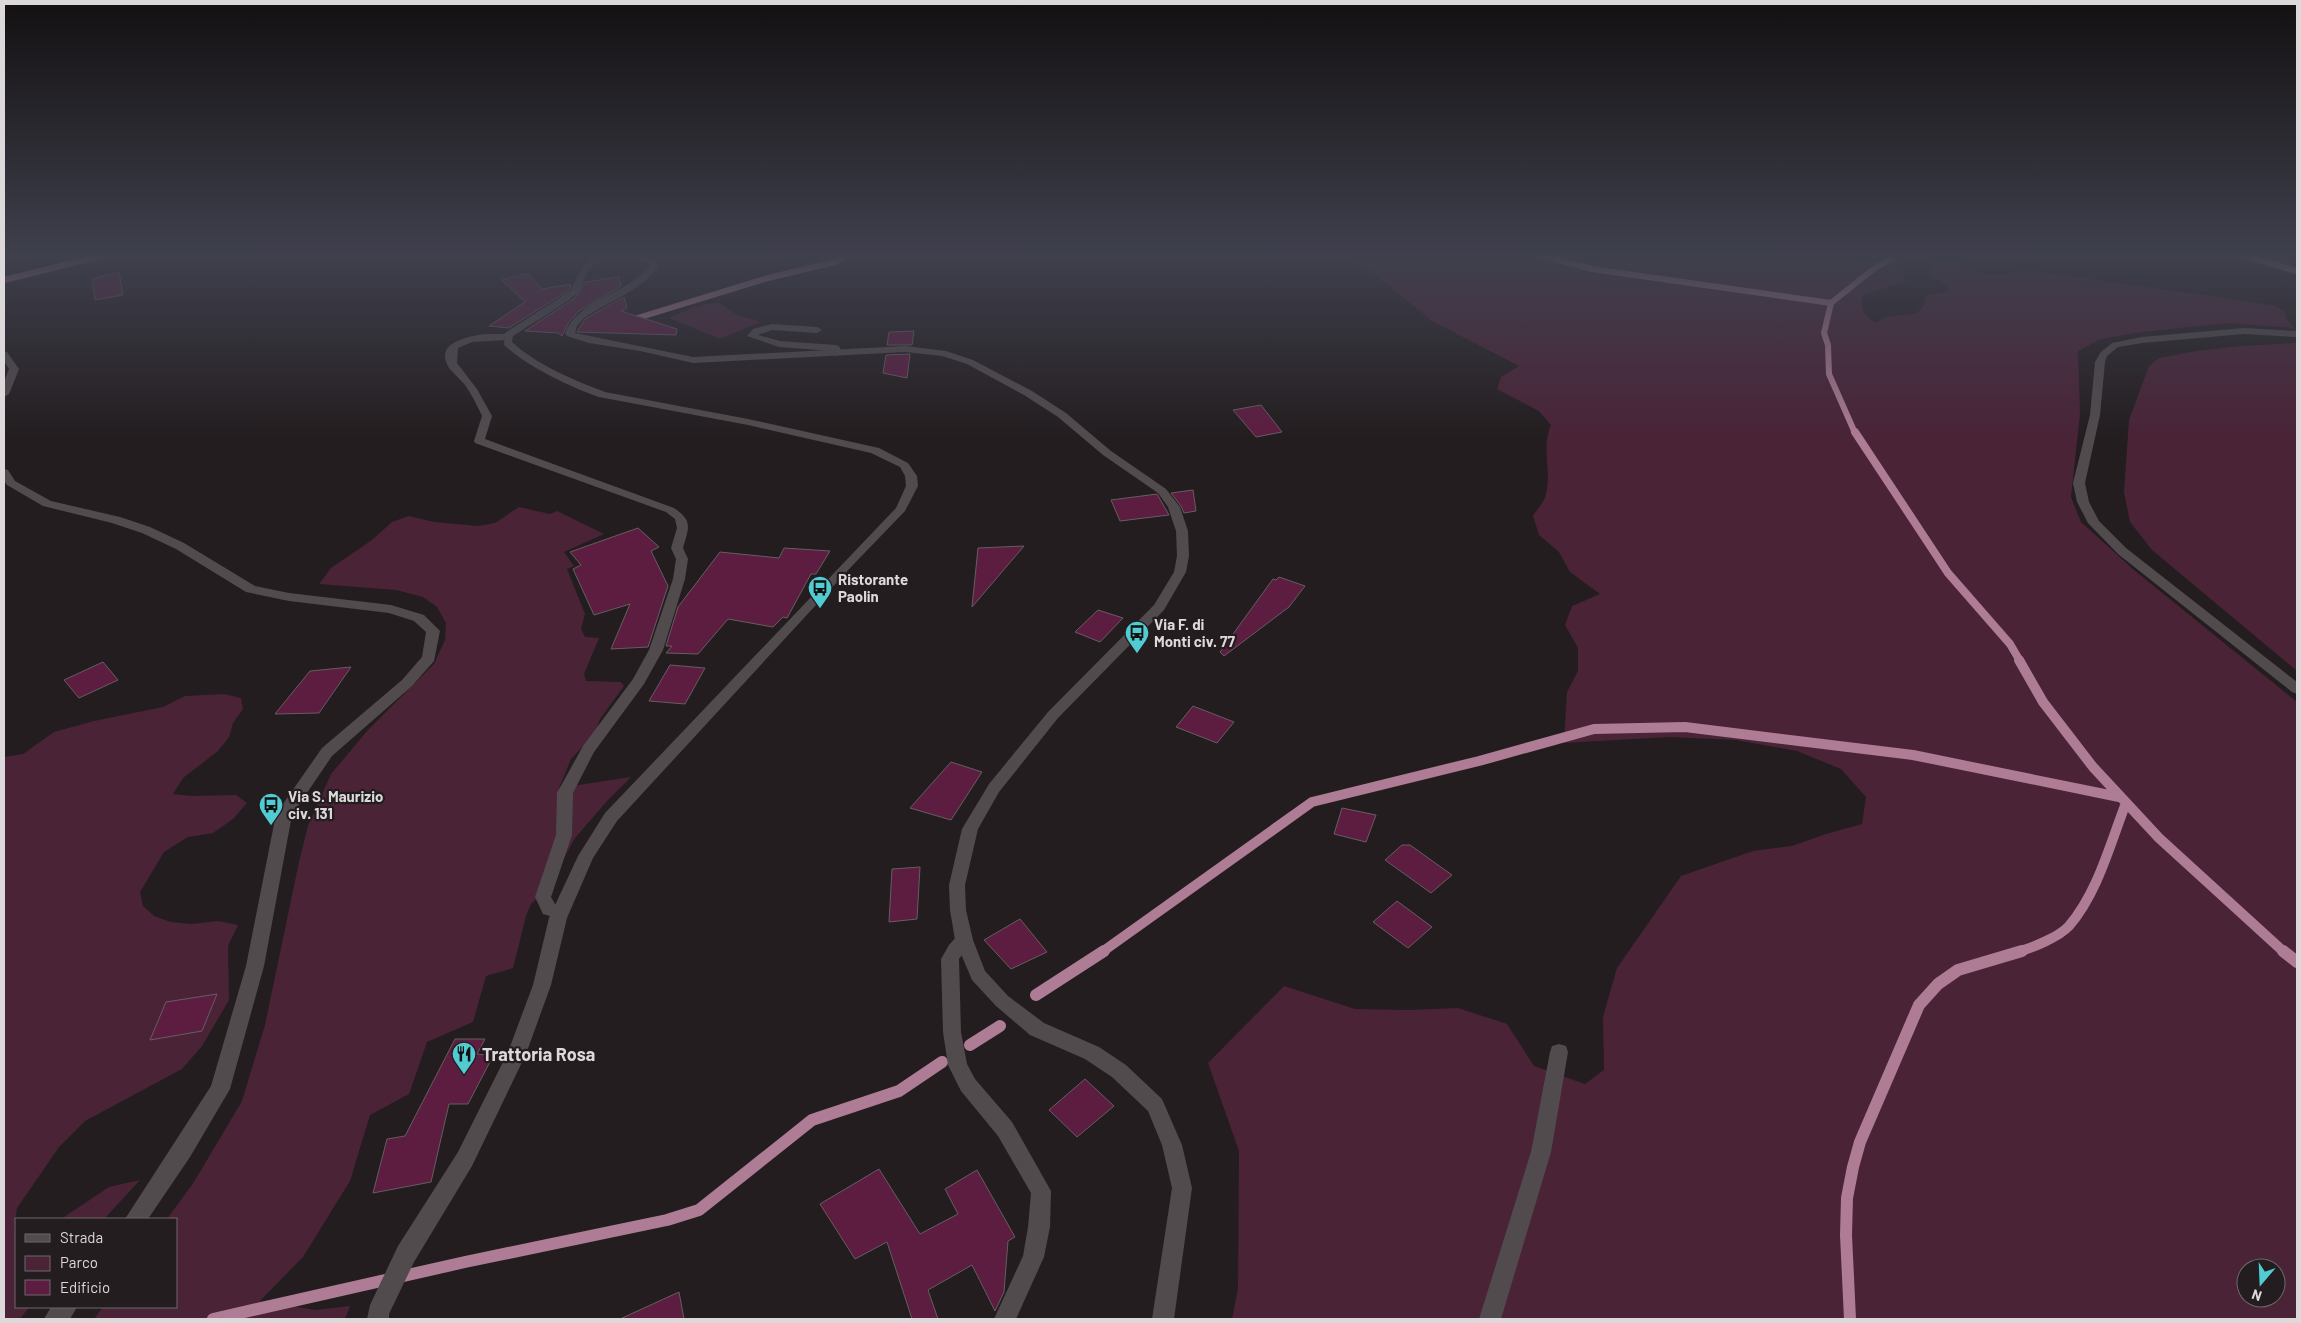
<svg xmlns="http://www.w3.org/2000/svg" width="2301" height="1323" viewBox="0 0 2301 1323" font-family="Barlow,sans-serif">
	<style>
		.green { fill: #4a2337; fill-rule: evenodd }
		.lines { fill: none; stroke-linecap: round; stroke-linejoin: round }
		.stream-far3 { stroke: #ae7c94; stroke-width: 6 }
		.stream-far2 { stroke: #ae7c94; stroke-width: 8 }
		.stream-far1 { stroke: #ae7c94; stroke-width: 10 }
		.stream { stroke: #ae7c94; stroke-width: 12 }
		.building { fill: #5d1d40; stroke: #655e61 }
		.service { fill: #524b4e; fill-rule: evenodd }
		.minor { fill: #524b4e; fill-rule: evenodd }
		.tertiary { fill: #524b4e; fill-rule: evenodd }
		.labels { text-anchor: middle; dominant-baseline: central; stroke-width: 4.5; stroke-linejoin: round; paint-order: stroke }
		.poi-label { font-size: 15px; font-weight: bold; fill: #ddd9db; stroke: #231d1f; text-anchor: start }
		.near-poi-label { font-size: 18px; font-weight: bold; fill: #ddd9db; stroke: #231d1f; text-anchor: start }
	</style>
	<rect width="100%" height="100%" fill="#231d1f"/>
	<!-- green -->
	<path class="green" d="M 1341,254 L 1915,254 L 1902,265 L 1905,282 L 1863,295 C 1859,308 1864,315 1875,323 L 1886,317 L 1917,313 L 1924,305 L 1926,296 L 1944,292 L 1948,289 L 1945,284 L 1926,274 L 1931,267 L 1929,262 C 1947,254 1965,269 1982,273 C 2002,278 2014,270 2032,271 L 2233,299 L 2275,306 L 2284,311 L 2287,320 L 2295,328 L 2227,323 L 2142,332 L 2101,339 L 2078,351 L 2080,414 L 2071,497 L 2081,522 L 2134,570 L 2297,702 L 2297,1319 L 1232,1319 L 1238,1288 L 1239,1151 L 1208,1063 L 1284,986 L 1355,1009 L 1410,1010 L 1458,1008 L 1507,1024 L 1534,1066 L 1585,1084 L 1604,1070 L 1603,1017 L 1617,968 L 1681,876 L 1753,851 L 1792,846 L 1826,834 L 1862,824 L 1866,797 L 1841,769 L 1797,751 L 1736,740 L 1668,737 L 1564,743 L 1567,692 L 1578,671 L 1578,648 L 1565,625 L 1572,606 L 1600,594 L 1570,572 L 1559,552 L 1539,535 L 1533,516 C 1536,511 1541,505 1544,500 C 1554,476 1540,449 1551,425 L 1539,411 L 1497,389 L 1501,377 L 1519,366 L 1432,321 L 1376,275 ZM 2246,1268 L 2276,1268 L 2276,1298 L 2246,1298 Z
		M 2227,254 L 2297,254 L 2297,275 L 2256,265 Z
		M 717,302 L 736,314 L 760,322 L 720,339 L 669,318 L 692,308 Z
		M 2297,343 L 2297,671 L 2152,550 L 2130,522 L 2124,492 L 2129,420 L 2149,366 L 2159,358 L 2197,351 L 2240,346 Z
		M 519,507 L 550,514 L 557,511 L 604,534 L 564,552 L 574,566 L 567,569 L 585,614 L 581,629 L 585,637 L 599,638 L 584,674 L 586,681 L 621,682 L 624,686 L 600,719 L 595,733 L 571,759 L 559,788 L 631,777 L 608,800 L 575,838 L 548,887 L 531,904 L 526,916 L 513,968 L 486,976 L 473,1022 L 427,1042 L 409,1094 L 370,1115 L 350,1181 L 303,1257 L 260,1301 L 316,1310 L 350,1306 L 345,1319 L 94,1319 L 103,1307 L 176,1307 L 176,1219 L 167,1219 L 194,1182 L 242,1101 L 265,1025 L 299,862 L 308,826 L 331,774 L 368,730 L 434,664 L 445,640 L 446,623 L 437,607 L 423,597 L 396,590 L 319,584 L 331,568 L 372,540 L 392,522 L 409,516 L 434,522 L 478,526 L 495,523 Z
		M 224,694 L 241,698 L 243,709 L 233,723 L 229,737 L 218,751 L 183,778 L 173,794 L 192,796 L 236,795 L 247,803 L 233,819 L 213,833 L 188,837 L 164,852 L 140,892 L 143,906 L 154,916 L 171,922 L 192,924 L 218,921 L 238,925 L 228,946 L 229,1000 L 202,1046 L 182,1069 L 85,1121 L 59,1147 L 17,1208 L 14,1230 L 16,1231 L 16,1307 L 29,1307 L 20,1319 L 4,1319 L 4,757 L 23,754 L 54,732 L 94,721 L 163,707 L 185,696 Z
		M 140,1180 L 104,1219 L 61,1219 L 109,1187 Z"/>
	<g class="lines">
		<!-- stream-far3 -->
		<path class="stream-far3" d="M 1537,254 L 1592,269 L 1831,303
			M 2239,254 L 2297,271
			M 4,280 L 109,254
			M 631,320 L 768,278 L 835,262 L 848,254
			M 1855,433 L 1829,374 L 1828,345 L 1824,333 L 1831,303 L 1871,271 L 1890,259 L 1893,254"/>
		<!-- stream-far2 -->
		<path class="stream-far2" d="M 1855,432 L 1948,573 L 2010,644 L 2020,661"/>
		<!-- stream-far1 -->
		<path class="stream-far1" d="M 2019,660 L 2043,702 L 2093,767 L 2159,838 L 2284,952
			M 1102,952 L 1312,802 L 1479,761 L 1594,729 L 1685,727 L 1913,755 L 2119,797
			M 2017,952 C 2032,948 2059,937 2069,926 C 2098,892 2110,844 2126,803"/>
		<!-- stream -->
		<path class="stream" d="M 2283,951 L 2297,962
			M 1036,995 L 1104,951
			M 970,1045 L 1000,1026
			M 213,1319 L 465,1262 L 667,1220 L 699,1210 L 812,1120 L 899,1091 L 942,1062
			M 1850,1319 L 1846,1235 L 1847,1198 L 1853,1167 L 1860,1142 L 1919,1005 L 1938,984 L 1958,970 L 2022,951"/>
	</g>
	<!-- building -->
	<path class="building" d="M 119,272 L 123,295 L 95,300 L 92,279 Z
		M 528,273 L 542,289 L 571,284 L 569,290 L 509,328 L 489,326 L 525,302 L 502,280 Z
		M 619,277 L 621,286 L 579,311 L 569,322 L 562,336 L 558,333 L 525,331 L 575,298 L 585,282 Z
		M 624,297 L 627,308 L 621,311 L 677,329 L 676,335 L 577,332 L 585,319 Z
		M 914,331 L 912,345 L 887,345 L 889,332 Z
		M 910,354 L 907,378 L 883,373 L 886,355 Z
		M 1261,405 L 1282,432 L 1256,437 L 1233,410 Z
		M 1193,490 L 1196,511 L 1184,513 L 1181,506 L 1171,493 Z
		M 1157,494 L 1169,515 L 1120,521 L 1111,500 Z
		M 638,528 L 659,547 L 651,551 L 668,586 L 648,647 L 611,649 L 630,604 L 594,615 L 573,569 L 581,565 L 570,552 Z
		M 1024,546 L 972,607 L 978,548 Z
		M 784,548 L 830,551 L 816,574 L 811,574 L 787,618 L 783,617 L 773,627 L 728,619 L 698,654 L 666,653 L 672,646 L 666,646 L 678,607 L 720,552 L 779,558 Z
		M 1279,577 L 1305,586 L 1289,607 L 1224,656 L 1220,652 L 1273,579 L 1276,580 Z
		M 1098,610 L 1123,618 L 1100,642 L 1075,632 Z
		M 103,662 L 118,680 L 79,698 L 64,680 Z
		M 670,665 L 705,668 L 685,704 L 649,701 Z
		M 351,667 L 319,713 L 275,714 L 310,671 Z
		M 1193,706 L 1234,722 L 1217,743 L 1176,727 Z
		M 951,762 L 982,772 L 951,820 L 910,808 Z
		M 1342,808 L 1376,815 L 1366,842 L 1334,834 Z
		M 1402,845 L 1410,845 L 1452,875 L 1431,893 L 1385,860 Z
		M 920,867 L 917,919 L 889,922 L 892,869 Z
		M 1397,901 L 1432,927 L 1408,948 L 1373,922 Z
		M 1020,919 L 1047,952 L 1011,969 L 984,940 Z
		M 217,994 L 202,1031 L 150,1040 L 166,1002 Z
		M 455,1039 L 485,1039 L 477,1054 L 493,1056 L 468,1104 L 449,1104 L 431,1182 L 373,1193 L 387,1139 L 405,1136 Z
		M 1085,1079 L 1114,1106 L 1077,1137 L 1049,1110 Z
		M 879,1169 L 920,1234 L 958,1214 L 945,1189 L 977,1170 L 1015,1237 L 1008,1241 L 1004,1292 L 995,1311 L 972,1265 L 928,1290 L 938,1319 L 912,1319 L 887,1242 L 855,1259 L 820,1204 Z
		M 679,1292 L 684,1319 L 620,1319 Z"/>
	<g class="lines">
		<!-- service -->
		<path class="service" d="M 572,254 L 589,254 L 605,259 L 601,262 Z
			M 772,324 L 817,327 L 822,330 L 817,333 L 772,330 L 758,335 L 780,341 L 836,345 L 839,346 L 842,353 L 837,356 L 834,355 L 832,351 L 779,347 L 747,336 L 753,329 Z
			M 964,933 L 970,935 L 973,940 L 959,959 L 961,1032 L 967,1064 L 975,1079 L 1012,1122 L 1051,1191 L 1050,1227 L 1044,1257 L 1016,1319 L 994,1319 L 1023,1256 L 1028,1227 L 1031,1193 L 998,1136 L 961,1091 L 948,1065 L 943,1032 L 941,959 L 949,945 L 958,935 Z"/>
		<!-- minor -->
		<path class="minor" d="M 486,334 L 507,334 L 512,337 L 507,340 L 472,342 L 458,348 L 457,363 L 477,389 L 492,416 L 485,439 L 674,508 C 693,521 689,527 683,548 L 688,559 L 685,579 L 663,650 L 644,684 L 594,752 L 573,793 L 572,835 L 551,897 L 555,904 L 566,907 L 569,912 L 566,917 L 560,919 L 543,914 L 535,897 L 556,835 L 557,793 L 583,746 L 633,679 L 649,650 L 673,579 L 676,559 L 671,548 L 677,528 L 675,519 L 666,512 L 475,443 L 474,441 L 482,416 C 477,405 472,395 465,385 C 460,379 454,374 449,368 C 433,342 469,336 486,334 Z
			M 1559,1044 L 1566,1046 L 1568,1052 L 1551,1152 L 1501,1319 L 1479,1319 L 1531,1152 L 1550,1052 L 1552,1046 Z"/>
		<!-- tertiary -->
		<path class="tertiary" d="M 612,254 C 629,254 647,252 659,266 C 641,291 609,301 584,318 L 577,326 L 575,333 L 693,357 L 905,346 L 946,351 L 973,360 L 1032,391 L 1066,413 L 1111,451 L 1166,489 L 1180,507 L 1188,531 L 1189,556 L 1186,572 L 1164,610 L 1058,718 L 999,792 L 978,829 L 965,885 L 966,910 L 973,940 L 985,971 L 1008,996 L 1044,1023 L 1099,1047 L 1126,1065 L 1162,1099 L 1182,1145 L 1192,1188 L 1174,1319 L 1152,1319 L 1172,1188 L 1162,1145 L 1148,1111 L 1112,1077 L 1085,1059 L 1030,1035 L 996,1006 L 972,980 L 955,940 L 950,910 L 949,885 L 962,829 L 989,784 L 1048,712 L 1154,605 L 1174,572 L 1177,556 L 1176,531 L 1168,507 L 1158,493 L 1103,455 L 1058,417 L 1024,395 L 967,364 L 942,356 L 905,352 L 693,363 L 640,351 L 589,343 L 567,336 L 565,334 C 576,300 628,294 650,266 C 636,254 602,254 589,270 C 582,278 584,289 574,296 C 555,311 533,322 513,336 L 512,342 C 535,364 576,381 605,392 L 748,419 L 879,448 L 908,463 L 917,476 L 918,486 L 905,511 L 851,567 L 617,821 L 593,858 L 567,918 L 551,985 L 526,1054 L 472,1166 L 414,1262 L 389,1314 L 389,1319 L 367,1319 L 370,1305 L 398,1246 L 458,1152 L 508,1052 L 533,985 L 549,918 L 578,856 L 605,813 L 896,508 L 906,486 L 905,476 L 900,467 L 871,453 L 748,425 L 599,397 C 568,386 528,367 504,345 L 505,333 L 570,291 L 584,265 L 599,257 Z
			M 2244,328 L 2297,331 L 2297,337 L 2244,334 L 2142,343 L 2118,347 L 2107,356 L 2105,362 L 2100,415 L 2085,483 L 2089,502 L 2099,521 L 2126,548 L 2297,682 L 2297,694 L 2292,692 L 2118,554 L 2088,523 L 2077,502 L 2073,483 L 2090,415 L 2095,362 L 2100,353 L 2112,343 L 2142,337 Z
			M 4,351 L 7,352 L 19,369 L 9,394 L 4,397 L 4,382 L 9,369 L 4,361 Z
			M 4,469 L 8,470 L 15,481 L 51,501 L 120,517 L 150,527 L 184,543 L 255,586 L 289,593 L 391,605 L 424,615 L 440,631 L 434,661 L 412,686 L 332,756 L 292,815 L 264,966 L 230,1089 L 190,1157 L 148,1219 L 125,1219 L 211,1086 L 246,966 L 276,814 L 322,748 L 402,680 L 422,657 L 426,632 L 414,621 L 389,613 L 289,601 L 246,592 L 176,549 L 142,533 L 112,523 L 43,506 L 7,485 L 4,481 Z
			M 51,1307 L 77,1307 L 70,1319 L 44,1319 Z"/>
	</g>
	<!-- sky -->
	<linearGradient id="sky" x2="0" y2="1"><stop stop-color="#131011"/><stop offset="0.58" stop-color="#3f404d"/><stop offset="1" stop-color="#3f404d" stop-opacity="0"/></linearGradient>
	<rect width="2301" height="439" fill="url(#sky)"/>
	<!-- icons -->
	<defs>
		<symbol id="bus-pin" viewBox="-11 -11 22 30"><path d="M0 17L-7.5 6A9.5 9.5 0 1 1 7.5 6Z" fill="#51ccd3" stroke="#231d1f"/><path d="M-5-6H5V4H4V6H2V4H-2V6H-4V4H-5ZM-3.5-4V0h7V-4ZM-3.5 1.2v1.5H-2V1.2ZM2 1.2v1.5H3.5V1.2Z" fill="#111"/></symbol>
		<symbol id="restaurant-pin" viewBox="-11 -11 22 30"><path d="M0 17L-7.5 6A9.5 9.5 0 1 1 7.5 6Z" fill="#51ccd3" stroke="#231d1f"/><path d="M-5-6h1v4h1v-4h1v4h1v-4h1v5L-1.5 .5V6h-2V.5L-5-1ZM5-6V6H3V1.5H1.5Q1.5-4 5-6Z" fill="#111"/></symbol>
	</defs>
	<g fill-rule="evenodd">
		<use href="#bus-pin" x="806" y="574" width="28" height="38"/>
		<use href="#bus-pin" x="1123" y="619" width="28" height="38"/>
		<use href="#bus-pin" x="257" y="791" width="28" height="38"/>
		<use href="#restaurant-pin" x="450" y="1040" width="28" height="38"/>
	</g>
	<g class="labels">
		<!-- poi labels -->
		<g class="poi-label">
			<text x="838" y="579">Ristorante<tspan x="838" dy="17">Paolin</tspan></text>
			<text x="1154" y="624">Via F. di<tspan x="1154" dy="17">Monti civ. 77</tspan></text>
			<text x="288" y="796">Via S. Maurizio<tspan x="288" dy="17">civ. 131</tspan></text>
		</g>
		<!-- near-poi labels -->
		<g class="near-poi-label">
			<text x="482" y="1054">Trattoria Rosa</text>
		</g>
	</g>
	<!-- border -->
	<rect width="2301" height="1323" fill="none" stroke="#ddd9db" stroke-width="10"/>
	<!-- legend -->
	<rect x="15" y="1218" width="162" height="90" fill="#231d1f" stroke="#6d686a"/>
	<rect x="25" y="1234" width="25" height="8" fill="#524b4e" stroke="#6d686a"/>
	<text x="60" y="1243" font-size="15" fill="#ddd9db">Strada</text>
	<rect x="25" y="1256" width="25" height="15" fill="#4a2337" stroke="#6d686a"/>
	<text x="60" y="1268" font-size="15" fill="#ddd9db">Parco</text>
	<rect x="25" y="1280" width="25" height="15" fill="#5d1d40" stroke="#6d686a"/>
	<text x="60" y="1293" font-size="15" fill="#ddd9db">Edificio</text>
	<!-- north arrow -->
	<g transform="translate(2261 1283) rotate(199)"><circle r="24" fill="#231d1f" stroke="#6d686a"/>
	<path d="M0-4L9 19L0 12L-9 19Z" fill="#51ccd3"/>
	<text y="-8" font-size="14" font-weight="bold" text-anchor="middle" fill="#ddd9db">N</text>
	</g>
</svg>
